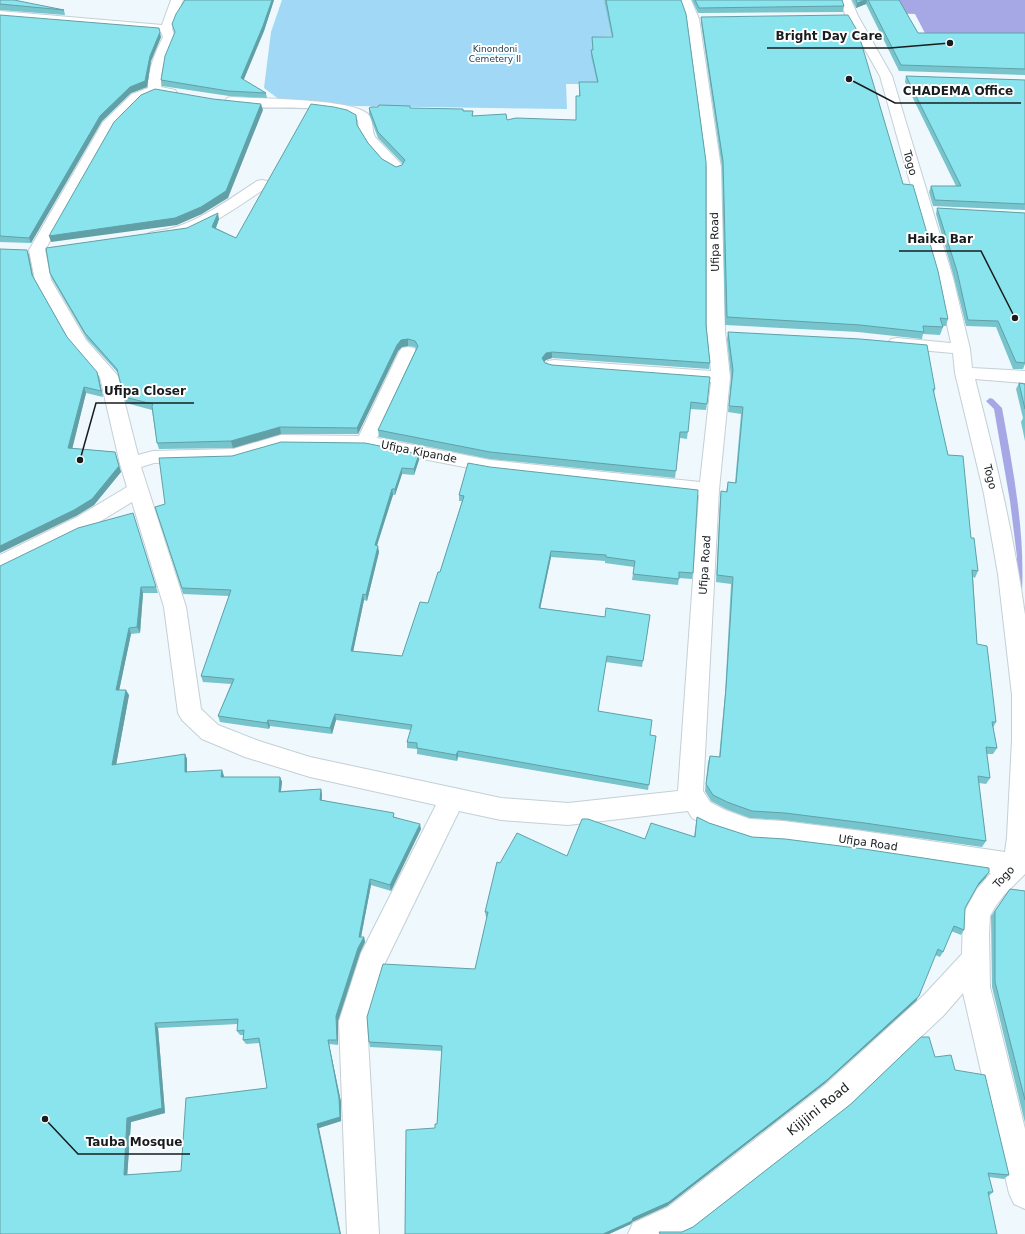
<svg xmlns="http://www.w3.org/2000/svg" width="1025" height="1234" viewBox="0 0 1025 1234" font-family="'DejaVu Sans',sans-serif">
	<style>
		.green { fill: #a0d8f5 }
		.water { fill: #a6a8e5 }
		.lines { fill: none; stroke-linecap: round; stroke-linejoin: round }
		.stream { fill: #a6a8e5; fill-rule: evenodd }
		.minor-casing { stroke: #c4d0d6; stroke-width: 2 }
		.minor { fill: #fff; fill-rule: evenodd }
		.wall { fill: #77c4cd; fill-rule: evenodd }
		.shaded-wall { fill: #61a0a7 }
		.building { fill: #8ae4ee; stroke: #61a0a7; fill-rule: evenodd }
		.labels { text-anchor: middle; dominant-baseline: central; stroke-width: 4; stroke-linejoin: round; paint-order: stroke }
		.far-park-label { font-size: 9px; fill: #1a3b4a; stroke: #fff }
		.street-label { font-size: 11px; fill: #181c1e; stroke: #fff }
		.near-street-label { font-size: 13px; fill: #181c1e; stroke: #fff }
		.leader { fill: none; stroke: #181c1e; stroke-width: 1.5 }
		.callout-dot { fill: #181c1e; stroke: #fff; stroke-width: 1.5 }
		.callout-label { font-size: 12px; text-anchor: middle; font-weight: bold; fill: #181c1e; stroke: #fff; stroke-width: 4; stroke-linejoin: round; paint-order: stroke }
	</style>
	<rect width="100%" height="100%" fill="#eef8fd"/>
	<!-- green -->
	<path class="green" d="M 282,0 L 604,0 L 617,36 L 594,37 L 598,84 L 566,84 L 567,109 L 356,106 L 280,100 L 264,88 L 271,32 Z"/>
	<!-- water -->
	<path class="water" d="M 883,0 L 1025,0 L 1025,37 L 927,37 L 915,14 L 888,13 Z"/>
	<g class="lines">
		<!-- stream -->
		<path class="stream" d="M 990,398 L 993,399 L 1002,408 C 1013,469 1025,530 1022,592 L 1020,595 L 1014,595 L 1012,592 L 1017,557 L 1010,501 L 994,409 L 986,401 Z"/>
		<defs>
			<path id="minor" d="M 171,0 L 183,0 L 172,29 L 175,37 C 167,53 160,69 161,87 L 175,90 L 177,93 L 175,96 L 170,97 L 156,94 L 142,100 L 114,127 L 45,250 L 51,280 L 86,340 L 118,376 L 138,455 L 153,451 L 233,449 L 281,435 L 359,436 L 399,352 L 402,348 L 408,347 L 414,348 L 417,352 L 377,438 L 490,460 L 700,482 L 711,382 L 554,370 L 548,369 L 545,365 L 548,361 L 554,360 L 711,371 L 707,331 L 707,168 L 687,19 L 679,0 L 691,0 L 699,19 L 721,168 L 725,331 L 730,377 L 719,490 L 703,791 L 710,802 L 725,810 L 750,819 L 783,821 L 862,831 L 1005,852 L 1007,837 L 1012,740 L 1012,695 L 998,574 L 984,494 L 955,373 L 953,353 L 897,348 L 891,347 L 888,343 L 891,339 L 897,338 L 951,343 L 937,278 L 880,76 L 846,16 L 839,0 L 851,0 L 858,16 L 892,76 L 953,278 L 970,349 L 972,368 L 1025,371 L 1025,383 L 975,379 C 995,457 1014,535 1025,615 L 1025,874 L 1004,895 L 995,907 L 990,916 L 989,934 L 990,987 L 1025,1129 L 1025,1209 L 1014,1204 L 1009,1193 L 963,993 L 944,1015 L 847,1107 L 690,1229 L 680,1234 L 628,1234 L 633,1223 L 668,1207 L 825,1085 L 924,995 L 962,954 L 963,914 L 977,889 L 991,873 L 862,853 L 783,843 L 750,841 L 708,827 L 692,818 L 688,811 L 568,825 L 501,820 L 459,811 L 384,965 L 367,1021 L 379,1234 L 347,1234 L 339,1021 L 361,953 L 436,805 L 310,777 L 245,757 L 202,739 L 182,720 L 178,713 L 164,607 L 132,502 L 91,527 L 7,569 L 0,572 L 0,555 L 77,517 L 127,487 L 120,464 L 100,377 L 70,342 L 35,280 L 29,250 L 103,122 L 132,94 L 148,88 C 148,69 155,53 163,37 L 161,32 L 0,19 L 0,11 L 162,25 ZM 282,447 L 366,448 L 490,472 L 699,495 L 678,791 L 568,803 L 501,798 L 310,757 L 259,741 L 218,725 L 201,709 L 186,607 L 141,467 L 154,463 L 233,461 Z
				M 232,97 C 259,99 350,98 368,114 C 374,120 371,129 375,137 L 404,167 L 402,170 C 399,171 396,172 393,170 C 384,166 362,142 359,132 C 358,128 359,124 358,120 C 329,100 262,113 227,104 L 225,101 L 227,98 Z
				M 262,180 L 267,181 L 269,184 L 267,187 C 240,205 183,248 149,239 L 146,236 L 149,233 C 159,230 169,230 179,226 C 207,216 232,197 257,181 Z"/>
		</defs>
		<!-- minor casing -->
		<use href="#minor" class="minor-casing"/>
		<!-- minor -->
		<use href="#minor" class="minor"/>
	</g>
	<!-- wall -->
	<path class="wall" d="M 0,0 L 64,10 L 65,15 L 0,10 Z
		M 185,0 L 274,0 L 264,31 L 243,80 L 266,93 L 267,98 L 229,96 L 162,86 L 161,80 L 175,33 L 172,24 Z
		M 604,0 L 681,0 L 706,325 L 710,363 L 709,369 L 552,358 L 546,360 L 544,362 L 545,363 L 707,404 L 706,410 L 690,409 L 687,439 L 680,438 L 675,478 L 490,459 L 379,437 L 378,430 L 416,349 L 415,347 L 408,346 L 402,347 L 398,351 L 358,434 L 281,434 L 233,448 L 159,449 L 157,443 L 152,410 L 126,403 L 119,374 L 87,339 L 52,279 L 50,273 L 187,228 L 219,219 L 216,228 L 236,238 L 357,125 L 368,143 L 382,159 L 396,167 L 402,165 L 403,164 L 378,138 L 369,114 L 369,108 L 410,106 L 410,108 L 473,111 L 473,116 L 507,120 L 576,120 L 579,96 L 579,82 L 597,82 L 591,56 L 591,50 L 593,50 L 592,37 L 612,37 Z
		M 692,0 L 842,0 L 844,6 L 843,12 L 698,13 Z
		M 852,0 L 899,0 L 918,33 L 1025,33 L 1025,75 L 899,71 L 866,4 L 856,8 Z
		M 0,15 L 161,37 L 151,61 L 147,87 L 131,93 L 102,121 L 31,243 L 0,242 Z
		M 701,17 L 903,184 L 948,319 L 946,326 L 942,326 L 943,327 L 940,335 L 923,334 L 922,339 L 858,332 L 725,325 L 722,168 L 701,23 Z
		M 906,76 L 1025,80 L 1025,210 L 933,206 L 929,192 L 931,186 L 956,186 L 905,82 Z
		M 937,208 L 1025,213 L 1025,364 L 1023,369 L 1013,369 L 996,327 L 966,326 L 954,278 L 936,214 Z
		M 29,255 L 33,277 L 67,337 L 99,378 L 103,397 L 86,393 L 72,448 L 115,452 L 121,472 L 94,505 L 76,516 Z
		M 728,332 L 935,389 L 934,393 L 948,455 L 971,538 L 978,571 L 975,578 L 973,577 L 977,644 L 996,722 L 993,728 L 997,748 L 993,754 L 987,754 L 990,778 L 986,784 L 979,783 L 986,841 L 982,847 L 862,830 L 783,820 L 750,818 L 726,809 L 711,801 L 705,791 L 708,762 L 710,756 L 719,757 L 725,694 L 731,584 L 716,582 L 720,498 L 721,491 L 726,492 L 728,482 L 735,483 L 741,414 L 728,412 L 731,377 L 727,339 Z
		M 1019,383 L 1025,384 L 1025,441 L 1021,422 L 1023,418 L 1016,389 Z
		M 419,454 L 419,460 L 414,475 L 402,474 L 395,495 L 393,495 L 377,546 L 379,552 L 367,601 L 364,600 L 353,651 L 402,656 L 428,603 L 440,572 L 462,501 L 459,501 L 459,495 L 468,463 L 693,573 L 692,579 L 679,578 L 678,585 L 632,580 L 634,567 L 605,563 L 605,561 L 551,557 L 540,608 L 605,617 L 650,615 L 642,667 L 606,662 L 598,711 L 650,735 L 656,736 L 648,790 L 458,757 L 457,761 L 417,754 L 417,749 L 407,748 L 407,742 L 411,730 L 336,720 L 332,734 L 270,726 L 269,729 L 220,722 L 218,716 L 231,684 L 203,682 L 201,676 L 229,596 L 183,594 L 155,507 Z
		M 133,513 L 158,593 L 143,593 L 140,633 L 131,634 L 119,690 L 129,695 L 116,765 L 185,754 L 187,759 L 187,772 L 224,776 L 224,777 L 280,777 L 282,782 L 281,791 L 321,789 L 322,795 L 322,800 L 395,817 L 421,829 L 391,891 L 371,885 L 361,937 L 364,937 L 365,942 L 360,953 L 338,1021 L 338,1045 L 329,1044 L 341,1102 L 341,1121 L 319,1128 L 0,1234 ZM 238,1024 L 237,1031 L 240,1035 L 244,1035 L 243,1040 L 246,1044 L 259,1043 L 267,1088 L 181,1171 L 127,1175 L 131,1122 L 165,1113 L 158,1028 Z
		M 697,817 L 709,823 L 752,837 L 986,877 L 977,887 L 965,908 L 964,930 L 961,935 L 951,931 L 943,952 L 940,957 L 935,955 L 916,1001 L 824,1084 L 667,1206 L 632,1222 L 631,1224 L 609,1234 L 405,1234 L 437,1124 L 442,1051 L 370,1047 L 369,1042 L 475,969 L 487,917 L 486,917 L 485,912 L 500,863 L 567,856 L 645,839 L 694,837 Z
		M 1010,889 L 1025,891 L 1025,1123 L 992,987 L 991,916 Z
		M 935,1057 L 955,1070 L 1009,1175 L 1004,1179 L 989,1177 L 993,1192 L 989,1196 L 682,1232 L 693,1227 Z"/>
	<!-- shaded-wall -->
	<path class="shaded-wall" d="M 272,0 L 274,0 L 264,31 L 242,84 L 241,78 Z
		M 865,0 L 867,0 L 866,4 L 856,8 L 857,3 Z
		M 160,32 L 161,37 L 151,61 L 147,87 L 131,93 L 102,121 L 31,243 L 29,238 L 100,116 L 150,56 Z
		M 261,104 L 263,110 L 228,198 L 202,214 L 177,225 L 51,242 L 49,236 Z
		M 218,213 L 219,219 L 214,233 L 212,227 Z
		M 27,250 L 29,255 L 34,281 L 32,275 Z
		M 408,339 L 408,346 L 402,347 L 398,351 L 358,434 L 357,428 L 397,345 L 401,340 Z
		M 552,352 L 552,358 L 546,360 L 542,364 L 542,358 L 546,353 Z
		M 97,372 L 99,378 L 103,397 L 101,391 Z
		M 84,387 L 86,393 L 71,454 L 68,448 Z
		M 280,427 L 281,434 L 233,448 L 231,441 Z
		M 115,452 L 121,472 L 94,505 L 76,516 L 0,553 L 0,546 Z
		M 419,454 L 419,460 L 414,475 L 414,469 Z
		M 402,468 L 402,474 L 395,495 L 395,489 Z
		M 392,489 L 393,495 L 375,551 L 375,545 Z
		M 378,546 L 379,552 L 367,601 L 366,595 Z
		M 551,551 L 551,557 L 539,614 L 539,608 Z
		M 141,587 L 143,593 L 140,633 L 137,627 Z
		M 363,594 L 364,600 L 352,657 L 351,651 Z
		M 129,628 L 131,634 L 118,696 L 116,690 Z
		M 126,690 L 129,695 L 115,771 L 112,765 Z
		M 335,714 L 336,720 L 332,734 L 330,728 Z
		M 268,720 L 270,726 L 269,729 L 267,723 Z
		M 458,751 L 458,757 L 457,761 L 456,755 Z
		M 185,754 L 187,759 L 187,778 L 185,772 Z
		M 222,770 L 224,776 L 223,783 L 221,777 Z
		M 280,777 L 282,782 L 280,797 L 279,792 Z
		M 321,789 L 322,795 L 321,806 L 320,800 Z
		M 420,824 L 421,829 L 391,891 L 390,885 Z
		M 989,872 L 986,877 L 976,888 L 979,883 Z
		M 370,879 L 371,885 L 360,942 L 359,937 Z
		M 364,937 L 365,942 L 360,953 L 338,1021 L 338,1045 L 337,1040 L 336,1016 L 358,948 Z
		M 919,996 L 916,1001 L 824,1084 L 667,1206 L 632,1222 L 631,1224 L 609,1234 L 603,1234 L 633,1218 Z
		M 155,1023 L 158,1028 L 165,1113 L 131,1122 L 127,1179 L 124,1175 L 127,1118 Z
		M 328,1040 L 329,1044 L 341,1102 L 341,1121 L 319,1128 L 341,1234 L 340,1234 L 317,1124 Z"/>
	<!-- building -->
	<path class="building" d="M 0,0 L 14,0 L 64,10 L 0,4 Z
		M 185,0 L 272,0 L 263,26 L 241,78 L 266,93 L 228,91 L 161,80 L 165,56 L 175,32 L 172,24 L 176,14 Z
		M 606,0 L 681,0 L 686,14 L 706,162 L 706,325 L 710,363 L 552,352 L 546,353 L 542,358 L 545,363 L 552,365 L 710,377 L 707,404 L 691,402 L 688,432 L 680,432 L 676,471 L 490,452 L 378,430 L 418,346 L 415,341 L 408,339 L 401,340 L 397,345 L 357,428 L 280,427 L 231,441 L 157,443 L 152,406 L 153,404 L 124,397 L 117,369 L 85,333 L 50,273 L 46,248 L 187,228 L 218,213 L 212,227 L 236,238 L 311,104 L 334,107 L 347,110 L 356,115 L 357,125 L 368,143 L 382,159 L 396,167 L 402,165 L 405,160 L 378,132 L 369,108 L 371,107 L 378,107 L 379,105 L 410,106 L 410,108 L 463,109 L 463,111 L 473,111 L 472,116 L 506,114 L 507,120 L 516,118 L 576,120 L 576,96 L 580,96 L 579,82 L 598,82 L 591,50 L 593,50 L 592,37 L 613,37 Z
		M 695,0 L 842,0 L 844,6 L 699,8 Z
		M 856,0 L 865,0 L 857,3 Z
		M 868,0 L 899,0 L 918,33 L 1025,33 L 1025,69 L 901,65 Z
		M 0,15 L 159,28 L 160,32 L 150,56 L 145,81 L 130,87 L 100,116 L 29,238 L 0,236 Z
		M 848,15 L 858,32 L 903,184 L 913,185 L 938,271 L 948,319 L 940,318 L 943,327 L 923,326 L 924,332 L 860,325 L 727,317 L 723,161 L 701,17 Z
		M 906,76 L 1025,80 L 1025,204 L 935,200 L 931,186 L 961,186 Z
		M 155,89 L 213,99 L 261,104 L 226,191 L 201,207 L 175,218 L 49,236 L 114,122 L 141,95 Z
		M 937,208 L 1025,213 L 1025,363 L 1016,362 L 998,321 L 968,320 L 957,271 Z
		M 0,249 L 27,250 L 32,275 L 67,337 L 97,372 L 101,391 L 84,387 L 68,448 L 115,452 L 119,466 L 92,499 L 74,510 L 0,546 Z
		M 728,332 L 860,339 L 927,345 L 935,389 L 933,389 L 948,455 L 963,456 L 971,538 L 974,538 L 978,571 L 972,570 L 977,644 L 987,646 L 996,722 L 992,722 L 997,748 L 986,747 L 990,778 L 978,776 L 986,841 L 865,823 L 785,813 L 752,811 L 727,802 L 713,795 L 706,784 L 710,756 L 720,757 L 726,688 L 733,577 L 717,575 L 721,491 L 727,492 L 728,482 L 736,483 L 743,407 L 729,406 L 733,370 Z
		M 1019,383 L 1025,384 L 1025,409 Z
		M 281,442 L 365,443 L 419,454 L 414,469 L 402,468 L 395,489 L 392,489 L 375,545 L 378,546 L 366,595 L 363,594 L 351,651 L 402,656 L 420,602 L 428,603 L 438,572 L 440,572 L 464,496 L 459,495 L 468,463 L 490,467 L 698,490 L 693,573 L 679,572 L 679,579 L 633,574 L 635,561 L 606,557 L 606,555 L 551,551 L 539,608 L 605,617 L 606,608 L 650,615 L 643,661 L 607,656 L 598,711 L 652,720 L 650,735 L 656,736 L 649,785 L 458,751 L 456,755 L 417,748 L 417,743 L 407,742 L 412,725 L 335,714 L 330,728 L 268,720 L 267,723 L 218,716 L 234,679 L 201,676 L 231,590 L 182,588 L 155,507 L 165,504 L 159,458 L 232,456 Z
		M 133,513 L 156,587 L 141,587 L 137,627 L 129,628 L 116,690 L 126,690 L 112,765 L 185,754 L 185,772 L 222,770 L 221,777 L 280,777 L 279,792 L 321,789 L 320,800 L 394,813 L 393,817 L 420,824 L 390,885 L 370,879 L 359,937 L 364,937 L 358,948 L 336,1016 L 337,1040 L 328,1040 L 339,1098 L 340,1117 L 317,1124 L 340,1234 L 0,1234 L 0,566 L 78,528 ZM 238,1019 L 237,1031 L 244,1030 L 243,1040 L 259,1038 L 267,1088 L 186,1098 L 181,1171 L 124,1175 L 127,1118 L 162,1108 L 155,1023 Z
		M 697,817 L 709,823 L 752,837 L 785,839 L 864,849 L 989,868 L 989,872 L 979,883 L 965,908 L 964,930 L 954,926 L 943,952 L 938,949 L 919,996 L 827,1080 L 669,1202 L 633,1218 L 632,1221 L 603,1234 L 405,1234 L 406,1130 L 435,1128 L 435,1124 L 437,1124 L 442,1046 L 369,1042 L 367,1017 L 383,964 L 475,969 L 488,912 L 485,912 L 497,862 L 500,863 L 517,833 L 567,856 L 582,819 L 588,819 L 645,839 L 651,823 L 695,837 Z
		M 1010,889 L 1025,891 L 1025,1100 L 995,982 L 995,911 Z
		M 921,1037 L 929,1037 L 935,1057 L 951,1055 L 955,1070 L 985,1075 L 1009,1175 L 988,1173 L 993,1192 L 988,1192 L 997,1234 L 660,1234 L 659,1232 L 682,1232 L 693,1227 L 851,1104 Z"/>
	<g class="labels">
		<!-- far-park labels -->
		<g class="far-park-label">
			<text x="495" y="49">Kinondoni<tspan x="495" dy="10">Cemetery II</tspan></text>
		</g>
		<!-- street labels -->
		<g class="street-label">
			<text transform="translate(910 163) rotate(74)">Togo</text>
			<text transform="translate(715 242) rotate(-91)">Ufipa Road</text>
			<text transform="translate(419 452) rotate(11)">Ufipa Kipande</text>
			<text transform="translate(990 477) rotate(76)">Togo</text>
			<text transform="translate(705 565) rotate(-86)">Ufipa Road</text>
			<text transform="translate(868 843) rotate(8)">Ufipa Road</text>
			<text transform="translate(1004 877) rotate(-47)">Togo</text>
		</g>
		<!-- near-street labels -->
		<g class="near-street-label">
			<text transform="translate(818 1109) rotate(-39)">Kijijini Road</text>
		</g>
	</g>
	<!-- callouts -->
	<path class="leader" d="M950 43L890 48H767M849 79L895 103H1021M1015 318L981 251H899M80 460L96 403H194M45 1119L78 1154H190"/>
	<g class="callout-dot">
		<circle cx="950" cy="43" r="4"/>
		<circle cx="849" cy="79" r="4"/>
		<circle cx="1015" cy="318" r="4"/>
		<circle cx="80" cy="460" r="4"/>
		<circle cx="45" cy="1119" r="4"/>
	</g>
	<g class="callout-label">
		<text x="829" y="40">Bright Day Care</text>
		<text x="958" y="95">CHADEMA Office</text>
		<text x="940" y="243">Haika Bar</text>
		<text x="145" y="395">Ufipa Closer</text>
		<text x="134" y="1146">Tauba Mosque</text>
	</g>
</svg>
